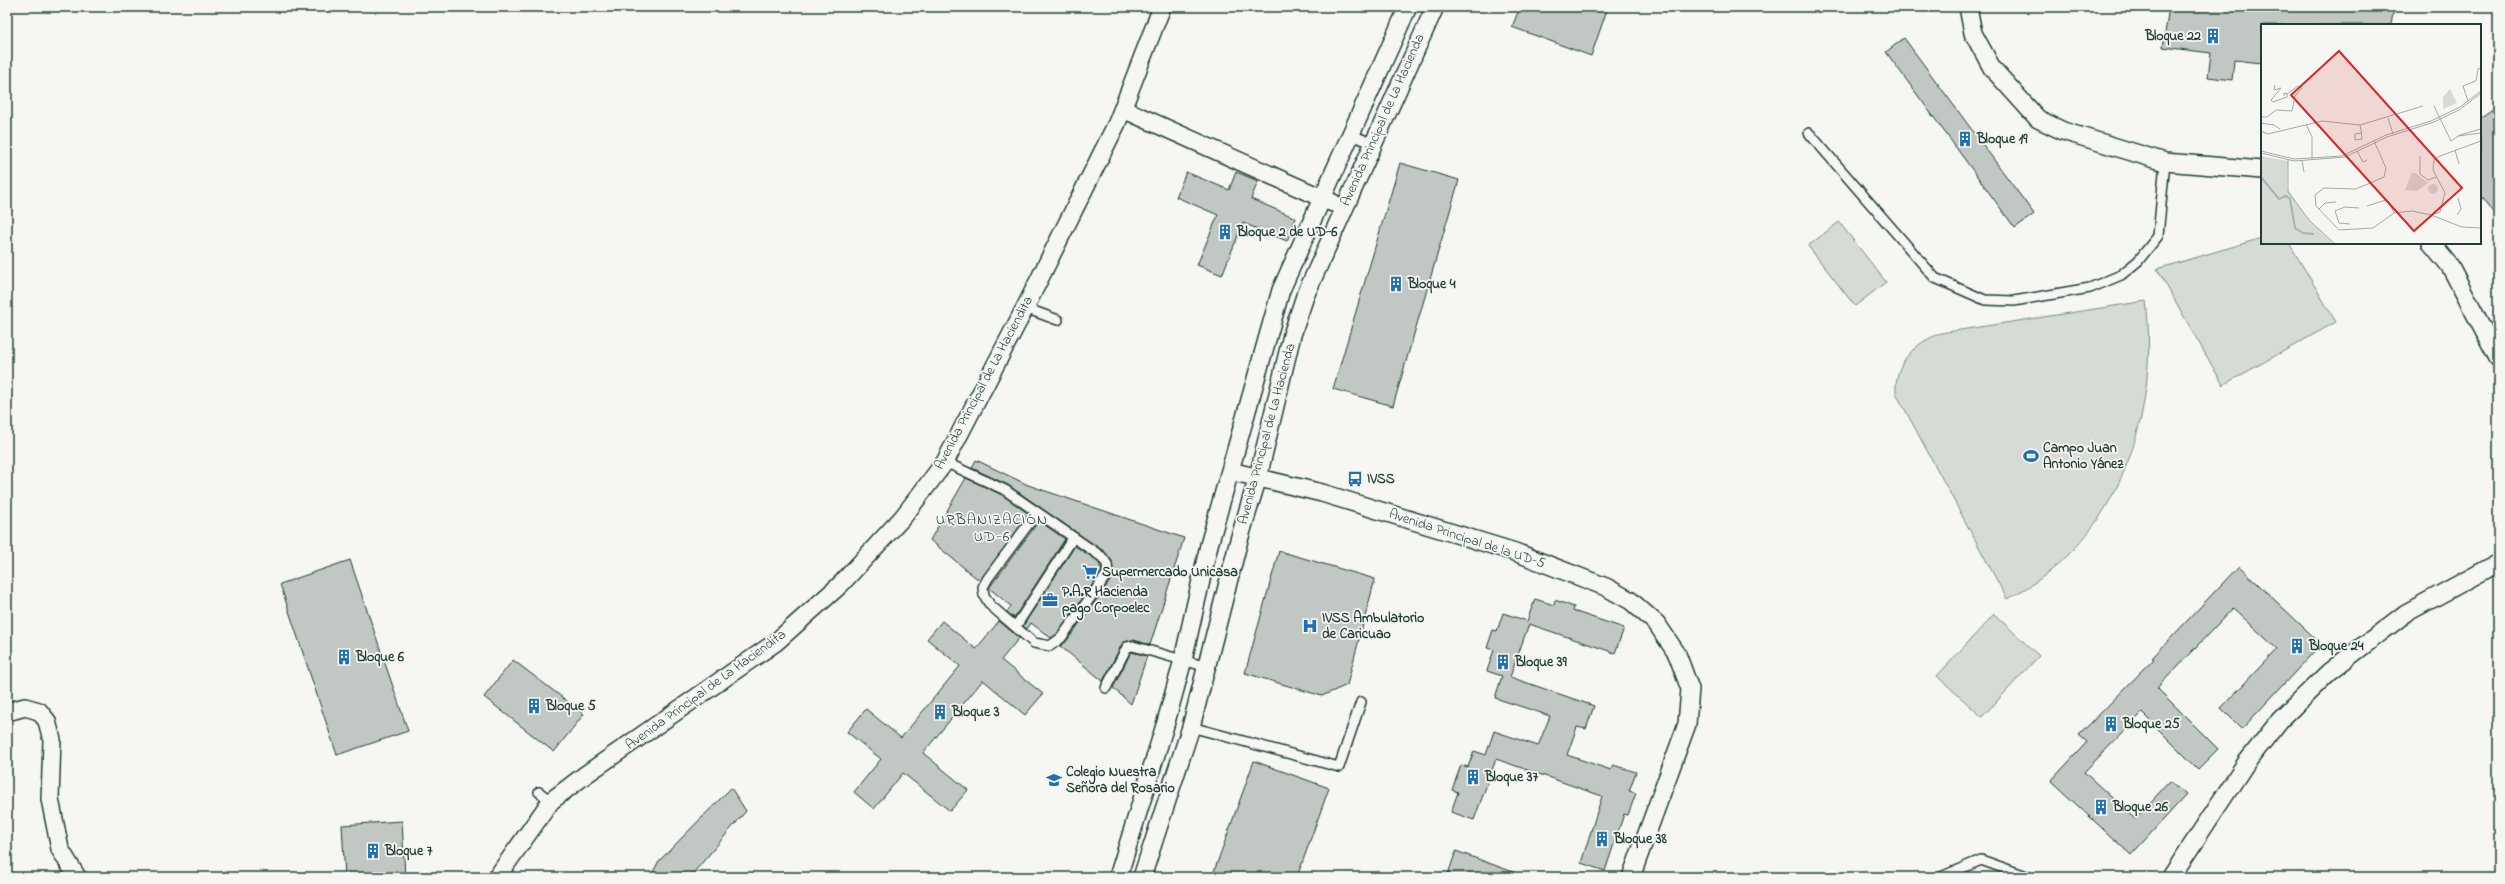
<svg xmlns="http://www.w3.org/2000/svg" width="2505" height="884" viewBox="0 0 2505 884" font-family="'Indie Flower',sans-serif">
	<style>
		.garden { fill: #d6dbd6; stroke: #7a8c85 }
		.building { fill: #c1c8c3; stroke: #1f3d34 }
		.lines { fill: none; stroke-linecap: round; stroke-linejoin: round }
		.service-casing { stroke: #1f3d34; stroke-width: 12 }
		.minor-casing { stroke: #1f3d34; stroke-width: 20 }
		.service { stroke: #f6f6f2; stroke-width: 9 }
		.minor { stroke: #f6f6f2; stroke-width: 17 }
		.labels { text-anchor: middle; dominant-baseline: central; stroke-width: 3.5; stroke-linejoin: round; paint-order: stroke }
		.poi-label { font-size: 14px; font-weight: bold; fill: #1f3d34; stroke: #f6f6f2; text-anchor: start }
		.street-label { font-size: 14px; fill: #1f3d34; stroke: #f6f6f2 }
		.neighbourhood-label { font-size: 15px; letter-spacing: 1px; fill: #1f3d34; stroke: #f6f6f2 }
		.inset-river { fill: none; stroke: #aab3ae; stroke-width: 2 }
		.inset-road { fill: none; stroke: #a0aca6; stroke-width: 1 }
		.view { fill: #d62828; fill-opacity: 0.15; stroke: #d62828; stroke-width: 2 }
		.inset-edge { fill: none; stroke: #1f3d34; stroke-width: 2 }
	</style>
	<rect width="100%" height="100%" fill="#f6f6f2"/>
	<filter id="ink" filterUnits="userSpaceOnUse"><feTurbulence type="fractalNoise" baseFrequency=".025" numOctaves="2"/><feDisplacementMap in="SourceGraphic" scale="8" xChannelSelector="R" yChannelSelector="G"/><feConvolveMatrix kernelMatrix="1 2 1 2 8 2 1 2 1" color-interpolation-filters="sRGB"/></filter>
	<g filter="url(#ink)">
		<!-- garden -->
		<path class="garden" d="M 1839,222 L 1886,282 L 1855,306 L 1808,246 Z
			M 2262,238 L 2262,243 L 2289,243 L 2336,322 L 2223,385 L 2157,269 Z
			M 2146,301 C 2160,418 2118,543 2007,599 L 1896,393 C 1894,362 1915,343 1941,333 Z
			M 1994,614 L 2039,656 L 1982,717 L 1937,676 Z"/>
		<!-- building -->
		<path class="building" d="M 1520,7 L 1608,7 L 1591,56 L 1512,27 Z
			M 2169,7 L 2394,7 L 2391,25 L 2262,25 L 2262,63 L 2234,60 L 2232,80 L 2208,77 L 2211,53 L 2163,47 Z
			M 1904,38 L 2034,214 L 2015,228 L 1886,52 Z
			M 2498,105 L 2498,219 L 2480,195 L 2480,118 Z
			M 1400,163 L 1459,180 L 1393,406 L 1333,389 Z
			M 1186,172 L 1229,190 L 1236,172 L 1258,181 L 1251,199 L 1296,218 L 1287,241 L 1243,223 L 1222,275 L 1197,265 L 1218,215 L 1176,197 Z
			M 976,460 L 1028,485 L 1184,538 L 1150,645 L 1134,640 L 1123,642 L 1103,681 L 1060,646 L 1066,642 L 1113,577 L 1112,561 L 1105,552 L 1008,485 L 972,468 Z
			M 966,478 L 1002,495 L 1029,514 L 980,581 L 930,540 Z
			M 1039,521 L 1065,539 L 1014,618 L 1007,612 L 1011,606 L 989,588 Z
			M 1075,546 L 1098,561 L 1102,571 L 1057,634 L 1051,638 L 1031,623 L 1027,629 L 1023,626 Z
			M 1279,551 L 1375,579 L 1347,685 L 1322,696 L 1245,673 Z
			M 350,560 L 408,731 L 337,755 L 280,584 Z
			M 2239,566 L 2321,644 L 2242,729 L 2221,708 L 2277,649 L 2233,608 L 2157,688 L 2218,749 L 2198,769 L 2142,713 L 2084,772 L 2135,819 L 2170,781 L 2186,795 L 2131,855 L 2051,781 L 2087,742 L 2079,735 L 2154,659 L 2152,658 Z
			M 1535,599 L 1554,605 L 1555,600 L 1574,607 L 1573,611 L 1624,628 L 1615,653 L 1529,624 L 1510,677 L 1594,706 L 1586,729 L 1577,727 L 1567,755 L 1611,770 L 1613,765 L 1636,772 L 1629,791 L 1636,793 L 1628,815 L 1624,814 L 1605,871 L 1581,863 L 1602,796 L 1496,759 L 1474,820 L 1451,812 L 1458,792 L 1452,790 L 1461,765 L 1468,767 L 1474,751 L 1486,755 L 1494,731 L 1538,746 L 1550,716 L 1495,698 L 1502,676 L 1487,671 L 1494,650 L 1487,648 L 1493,630 L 1497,631 L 1503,613 L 1527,621 Z
			M 942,621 L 976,649 L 999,621 L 1019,638 L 1001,660 L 1043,694 L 1025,715 L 983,680 L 923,753 L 968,790 L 950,811 L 903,773 L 874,809 L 854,792 L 881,759 L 847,732 L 866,709 L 901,738 L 960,666 L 927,639 Z
			M 1131,652 L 1147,656 L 1131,704 L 1113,688 Z
			M 513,660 L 584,714 L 554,752 L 484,697 Z
			M 1254,761 L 1329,788 L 1297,877 L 1212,877 Z
			M 731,788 L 746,811 L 690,877 L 650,877 L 659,861 Z
			M 402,821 L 405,877 L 345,877 L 342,825 Z
			M 1456,851 L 1524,876 L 1524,877 L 1447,877 Z"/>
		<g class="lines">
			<defs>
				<path id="service" d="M 1809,133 L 1935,278 L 1985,300 L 2014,301 L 2090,288 L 2121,275 L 2138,261 L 2158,236 L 2165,162
					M 1350,135 L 1373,143
					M 1025,308 L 1058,320
					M 945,462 L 1005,490 L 1102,557 L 1107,564 L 1108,573 L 1061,638 L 1050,646 L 1034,643 L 990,605 L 984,595 L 983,587 L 988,578 L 1036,514
					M 1016,626 L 1073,538
					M 1106,688 L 1127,647 L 1133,646 L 1207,667
					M 1191,727 L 1339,767 L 1361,702
					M 539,792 L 551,801
					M 1941,877 L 1981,860 L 2029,877"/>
				<path id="minor" d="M 1968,7 L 1973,33 L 1992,68 L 2038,119 L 2063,131 L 2165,162 L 2262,170
					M 1123,109 L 1333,203
					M 2431,243 L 2450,266 L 2498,358
					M 1230,471 L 1322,493 L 1515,552 L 1606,587 L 1631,601 L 1657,624 L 1677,654 L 1690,689 L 1687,724 L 1631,877
					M 7,712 L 25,707 L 39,711 L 47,721 L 52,740 L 50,799 L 60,849 L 77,877
					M 497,877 L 551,801 L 585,775 L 776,642 L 840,585 L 903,517 L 945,462 L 1025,308 L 1117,123 L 1162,7
					M 1118,877 L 1166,722 L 1183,660 L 1209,545 L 1281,290 L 1408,7
					M 1142,877 L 1191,727 L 1239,540 L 1258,477 L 1292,335 L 1305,296 L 1435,7
					M 2171,877 L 2246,763 L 2280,720 L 2329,672 L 2406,613 L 2498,563"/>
			</defs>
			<!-- service casing -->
			<use href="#service" class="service-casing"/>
			<!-- minor casing -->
			<use href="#minor" class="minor-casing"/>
			<!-- service -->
			<use href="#service" class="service"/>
			<!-- minor -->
			<use href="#minor" class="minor"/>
		</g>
	</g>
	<!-- icons -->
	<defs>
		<symbol id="building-bare" viewBox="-9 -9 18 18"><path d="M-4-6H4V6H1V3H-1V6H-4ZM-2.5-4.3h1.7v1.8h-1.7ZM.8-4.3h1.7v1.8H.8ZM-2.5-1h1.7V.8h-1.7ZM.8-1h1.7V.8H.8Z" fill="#1f6fb2" stroke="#f6f6f2" stroke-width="2.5" paint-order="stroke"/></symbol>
		<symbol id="stadium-bare" viewBox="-9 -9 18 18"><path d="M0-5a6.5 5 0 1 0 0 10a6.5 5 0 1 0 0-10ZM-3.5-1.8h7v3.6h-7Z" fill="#1f6fb2" stroke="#f6f6f2" stroke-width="2.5" paint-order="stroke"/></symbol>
		<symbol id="bus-bare" viewBox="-9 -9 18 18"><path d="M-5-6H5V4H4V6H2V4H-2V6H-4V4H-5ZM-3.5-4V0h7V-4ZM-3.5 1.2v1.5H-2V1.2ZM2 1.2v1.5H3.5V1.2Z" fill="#1f6fb2" stroke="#f6f6f2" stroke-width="2.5" paint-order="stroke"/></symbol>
		<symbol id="supermarket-bare" viewBox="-9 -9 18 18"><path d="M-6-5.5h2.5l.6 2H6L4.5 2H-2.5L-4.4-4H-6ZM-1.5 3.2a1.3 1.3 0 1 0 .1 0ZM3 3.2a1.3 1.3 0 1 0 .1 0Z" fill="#1f6fb2" stroke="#f6f6f2" stroke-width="2.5" paint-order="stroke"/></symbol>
		<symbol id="office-bare" viewBox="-9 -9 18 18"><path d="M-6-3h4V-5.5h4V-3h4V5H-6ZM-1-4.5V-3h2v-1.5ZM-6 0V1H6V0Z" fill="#1f6fb2" stroke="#f6f6f2" stroke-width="2.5" paint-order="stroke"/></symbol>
		<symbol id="hospital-bare" viewBox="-9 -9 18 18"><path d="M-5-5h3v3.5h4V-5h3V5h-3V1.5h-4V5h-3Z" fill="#1f6fb2" stroke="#f6f6f2" stroke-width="2.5" paint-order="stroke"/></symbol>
		<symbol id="school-bare" viewBox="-9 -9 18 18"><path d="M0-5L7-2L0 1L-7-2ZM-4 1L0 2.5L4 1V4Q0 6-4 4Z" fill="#1f6fb2" stroke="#f6f6f2" stroke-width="2.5" paint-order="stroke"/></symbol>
	</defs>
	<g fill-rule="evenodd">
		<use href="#building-bare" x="2202" y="25" width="22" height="22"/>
		<use href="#building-bare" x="1954" y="128" width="22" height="22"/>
		<use href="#building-bare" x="1214" y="221" width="22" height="22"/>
		<use href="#building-bare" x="1385" y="273" width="22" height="22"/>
		<use href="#stadium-bare" x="2020" y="445" width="22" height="22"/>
		<use href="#bus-bare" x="1344" y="468" width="22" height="22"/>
		<use href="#supermarket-bare" x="1079" y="561" width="22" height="22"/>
		<use href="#office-bare" x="1039" y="589" width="22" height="22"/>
		<use href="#hospital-bare" x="1299" y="615" width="22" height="22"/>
		<use href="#building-bare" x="2286" y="635" width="22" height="22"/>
		<use href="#building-bare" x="333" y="646" width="22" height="22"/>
		<use href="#building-bare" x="1492" y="651" width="22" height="22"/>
		<use href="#building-bare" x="523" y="695" width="22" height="22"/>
		<use href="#building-bare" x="929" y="701" width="22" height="22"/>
		<use href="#building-bare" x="2100" y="713" width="22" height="22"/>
		<use href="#building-bare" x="1462" y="766" width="22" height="22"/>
		<use href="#school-bare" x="1043" y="769" width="22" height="22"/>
		<use href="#building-bare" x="2090" y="796" width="22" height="22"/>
		<use href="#building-bare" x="1591" y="828" width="22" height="22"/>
		<use href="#building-bare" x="362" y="840" width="22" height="22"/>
	</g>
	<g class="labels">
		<!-- poi labels -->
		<g class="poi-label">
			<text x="2201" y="36" text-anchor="end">Bloque 22</text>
			<text x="1977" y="139">Bloque 19</text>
			<text x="1237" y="232">Bloque 2 de UD-6</text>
			<text x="1408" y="284">Bloque 4</text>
			<text x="2043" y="448">Campo Juan<tspan x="2043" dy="16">Antonio Yánez</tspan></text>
			<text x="1367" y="479">IVSS</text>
			<text x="1102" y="572">Supermercado Unicasa</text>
			<text x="1062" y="592">P.A.R Hacienda<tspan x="1062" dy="16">pago Corpoelec</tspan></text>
			<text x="1322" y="618">IVSS Ambulatorio<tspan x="1322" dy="16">de Caricuao</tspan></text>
			<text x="2309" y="646">Bloque 24</text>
			<text x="356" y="657">Bloque 6</text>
			<text x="1515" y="662">Bloque 39</text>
			<text x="546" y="706">Bloque 5</text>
			<text x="952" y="712">Bloque 3</text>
			<text x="2123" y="724">Bloque 25</text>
			<text x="1066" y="772">Colegio Nuestra<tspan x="1066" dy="16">Señora del Rosario</tspan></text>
			<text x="1485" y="777">Bloque 37</text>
			<text x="2113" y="807">Bloque 26</text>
			<text x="1614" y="839">Bloque 38</text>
			<text x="385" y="851">Bloque 7</text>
		</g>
		<!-- street labels -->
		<g class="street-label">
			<text transform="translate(1383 120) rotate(-66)">Avenida Principal de La Hacienda</text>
			<text transform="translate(984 383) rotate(-62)">Avenida Principal de La Haciendita</text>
			<text transform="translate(1267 434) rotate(-75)">Avenida Principal de La Hacienda</text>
			<text transform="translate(1467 539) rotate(18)">Avenida Principal de la UD-5</text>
			<text transform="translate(706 690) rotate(-36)">Avenida Principal de La Haciendita</text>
		</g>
		<!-- neighbourhood labels -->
		<g class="neighbourhood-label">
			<text x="992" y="520">URBANIZACIÓN<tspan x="992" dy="17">UD-6</tspan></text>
		</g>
	</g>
	<!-- overview -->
	<g transform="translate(2261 24)">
		<rect width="220" height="220" fill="#f6f6f2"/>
		<path d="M 0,132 L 27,137 L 26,164 L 49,197 L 72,219 L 0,219 Z" fill="#d6dbd6"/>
		<path d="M 189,65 L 196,79 L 182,85 L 182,73 ZM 151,149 L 155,149 L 167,159 L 156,167 L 144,166 ZM167 165a5 5 0 1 1 10 0a5 5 0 1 1-10 0Z" fill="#d6dbd6"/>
		<path class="inset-river" d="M 0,153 L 18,175 L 25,172 L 29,175 L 34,204 L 42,209 L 53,210"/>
		<path class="inset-road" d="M 207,77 L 202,62 L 215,57 L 217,45 L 220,44M 12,78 L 10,76 L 20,64 L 13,66 L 14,61M 12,78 L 26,73 L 26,70 L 23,69 L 23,72M 173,82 L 190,117 L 199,111 L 220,105M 0,93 L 6,93 L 15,86 L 31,87 L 34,72 L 41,64 L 37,62 L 26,70M 127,94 L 132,110M 0,99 L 13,101 L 19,105M 45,100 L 51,113 L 51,135M 99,101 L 100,106 L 101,115 L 94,116 L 94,110 L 101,109M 0,107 L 7,110 L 61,97 L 99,101 L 162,82M 197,112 L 220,109M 113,117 L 125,144 L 123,153 L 95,165 L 63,164 L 54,171 L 55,182 L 78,206 L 112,204 L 133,189 L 151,187 L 170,191 L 179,188 L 184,169 L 172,146 L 173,136 L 179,132 L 220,117M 194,126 L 198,140M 0,127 L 33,135 L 81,132 L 125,111 L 170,97 L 199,83 L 220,67M 96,127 L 102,138 L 106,136M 0,129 L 33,137 L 84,133 L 126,113 L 173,98 L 198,86 L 220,69M 159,132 L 159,150 L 167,156 L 175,153M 27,136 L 27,168 L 49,197 L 73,219M 41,136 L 43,148M 106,182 L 125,176 L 128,178 L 133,189M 58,185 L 64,179 L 75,178M 170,191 L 201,203 L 220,204M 196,191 L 200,185 L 197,174M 89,200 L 78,199 L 74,187 L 84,183 L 98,184"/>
		<path class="view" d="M 78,27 L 201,164 L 153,207 L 30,71 Z"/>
		<rect width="220" height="220" class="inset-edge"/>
	</g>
	<!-- margin -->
	<rect width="2505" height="884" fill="none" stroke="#f6f6f2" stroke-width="24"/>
	<rect x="12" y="12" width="2481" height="860" fill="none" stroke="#1f3d34" stroke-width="1.5" filter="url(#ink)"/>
</svg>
